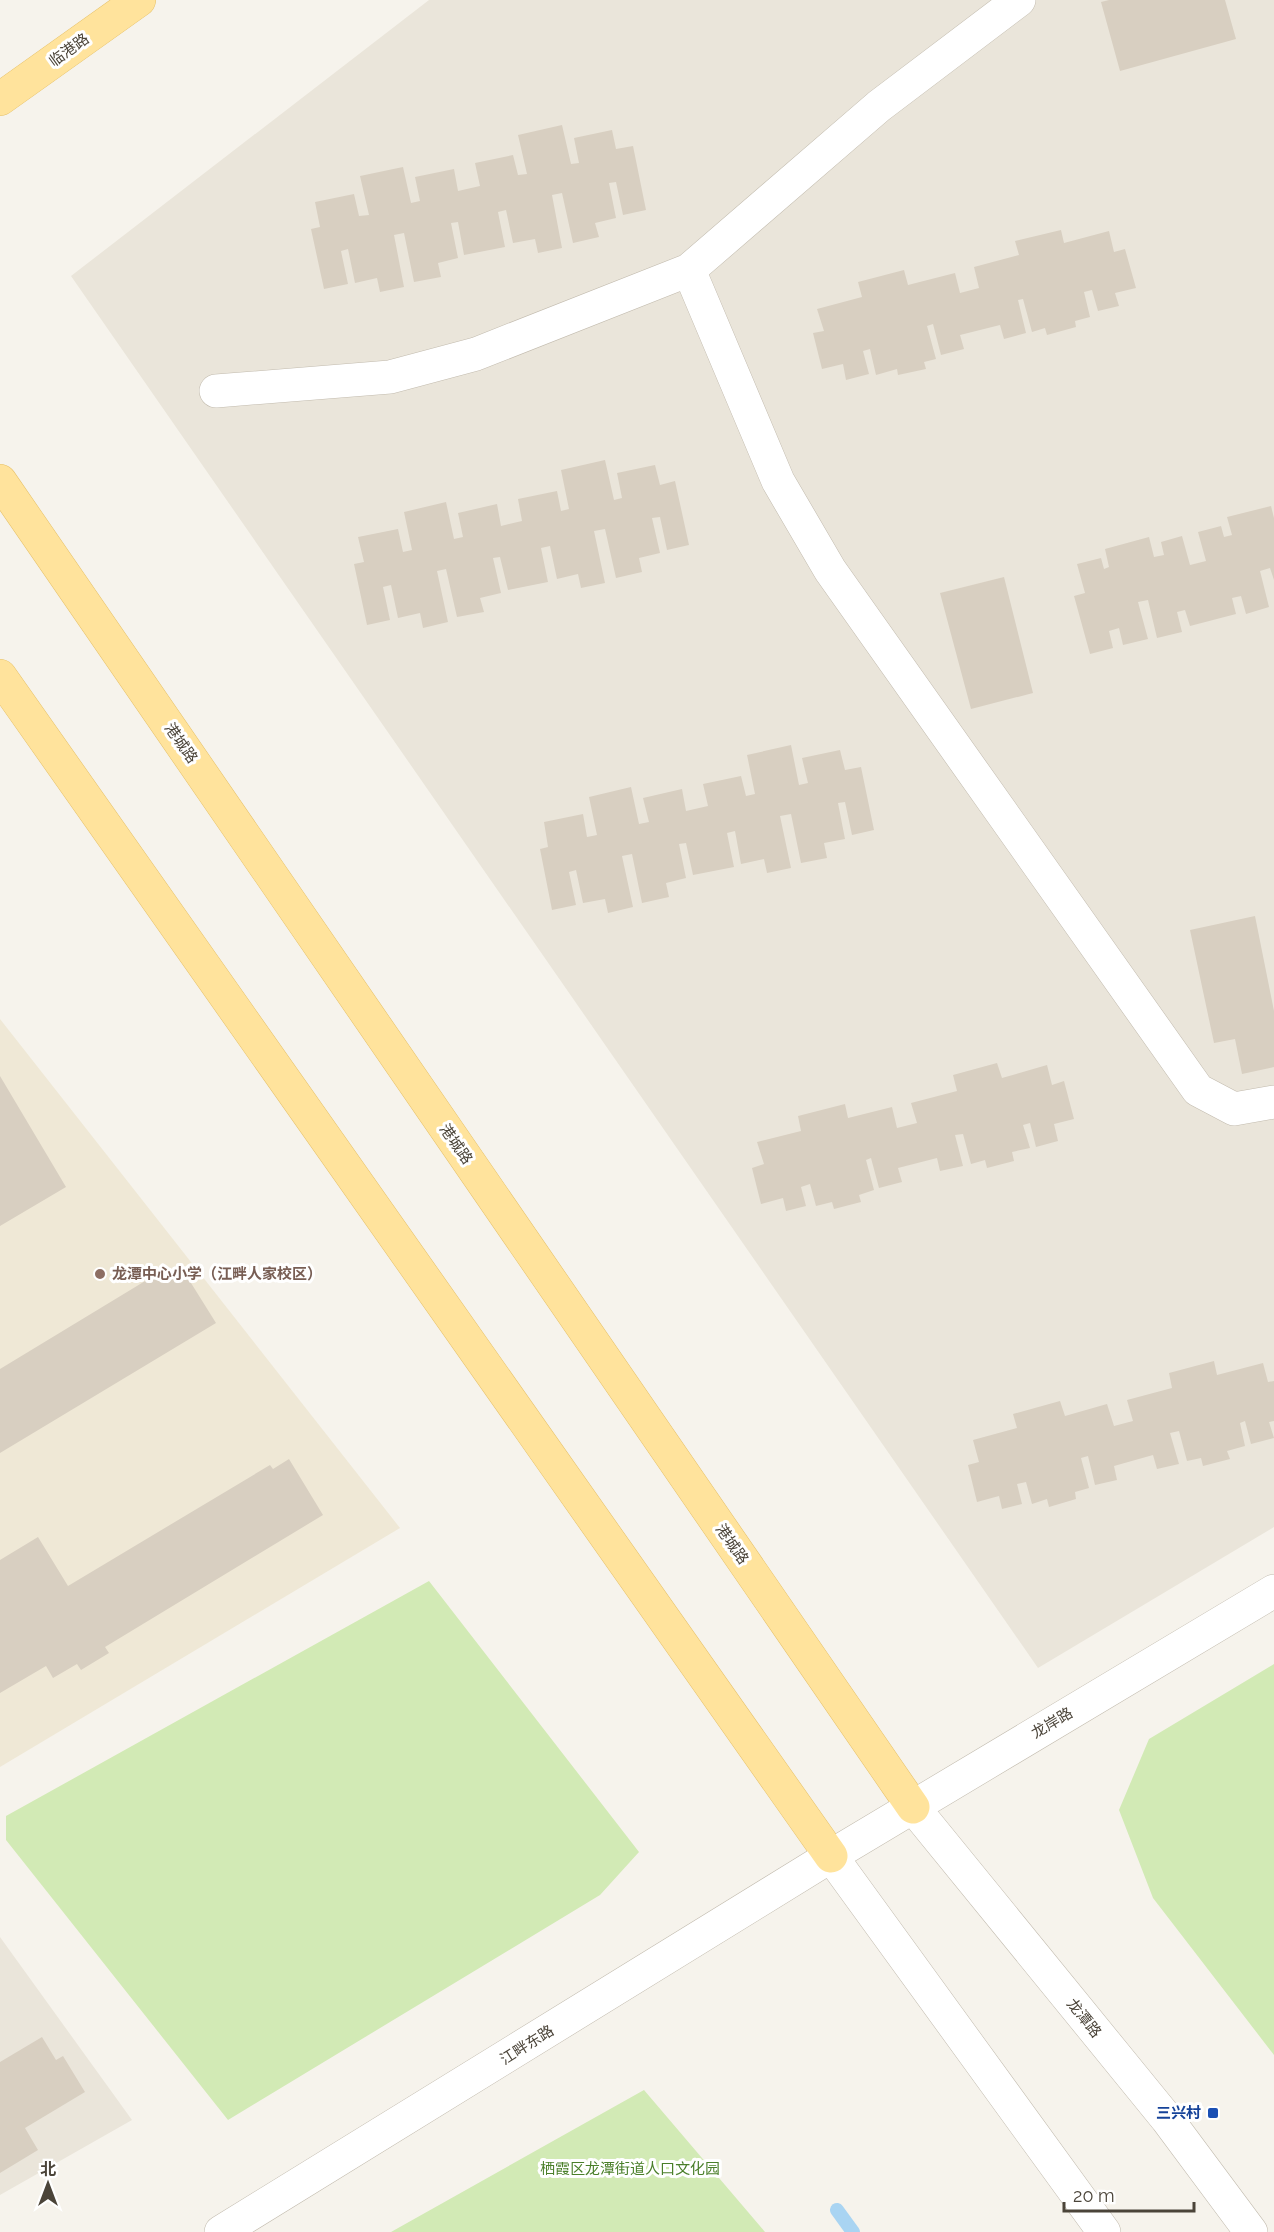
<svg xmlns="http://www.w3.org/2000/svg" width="1274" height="2232" viewBox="0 0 1274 2232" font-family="Raleway,'Noto Sans SC',sans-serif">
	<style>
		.residential { fill: #eae5da }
		.education { fill: #efe8d6 }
		.green { fill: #d2eab5 }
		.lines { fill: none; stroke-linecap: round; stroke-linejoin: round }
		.stream { stroke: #a9d4f2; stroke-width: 14 }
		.building { fill: #d8cfc1 }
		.minor-casing { stroke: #c2bbae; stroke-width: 34 }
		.major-casing { stroke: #e6c16a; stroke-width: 34 }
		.minor { stroke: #fff; stroke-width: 33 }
		.major { stroke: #ffe39c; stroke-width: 33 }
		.education-dot { fill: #8d6e63; stroke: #fff; stroke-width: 2 }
		.transit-dot { fill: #1a4fb4; stroke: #fff; stroke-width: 2 }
		.labels { text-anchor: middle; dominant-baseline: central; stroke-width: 6; stroke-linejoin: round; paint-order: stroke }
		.street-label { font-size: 15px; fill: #4b4439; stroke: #fff }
		.education-label { font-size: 15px; font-weight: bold; fill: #785e54; stroke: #fff; text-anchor: start }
		.transit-label { font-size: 15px; font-weight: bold; fill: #164399; stroke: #fff; text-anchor: end }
		.park-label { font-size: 15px; fill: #4a7f2a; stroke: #fff }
	</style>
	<rect width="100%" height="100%" fill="#f6f3ec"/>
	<!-- residential -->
	<path class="residential" d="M 429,0 L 1274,0 L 1274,1527 L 1038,1668 L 71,276 Z
		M 0,1937 L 132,2120 L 0,2195 Z"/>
	<!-- education -->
	<path class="education" d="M 0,1019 L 400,1528 L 0,1767 Z"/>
	<!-- green -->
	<path class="green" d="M 429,1581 L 639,1852 L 600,1895 L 228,2120 L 6,1840 L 6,1816 Z
		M 1274,1664 L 1274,2055 L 1153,1898 L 1119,1810 L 1149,1739 Z
		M 644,2090 L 765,2232 L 391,2232 Z"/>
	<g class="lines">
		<!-- stream -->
		<path class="stream" d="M 837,2210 L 853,2232"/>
	</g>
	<!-- building -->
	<path class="building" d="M 1109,0 L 1225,0 L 1236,39 L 1120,71 L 1101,2 Z
		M 562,125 L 571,164 L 579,163 L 574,138 L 612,130 L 616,149 L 633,146 L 646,210 L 623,215 L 616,182 L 609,183 L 616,218 L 595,223 L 599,237 L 573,243 L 562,193 L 552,195 L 562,248 L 538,253 L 535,239 L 513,243 L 506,210 L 498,212 L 505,247 L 464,255 L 458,222 L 451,223 L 458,258 L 438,263 L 441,277 L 414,282 L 404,233 L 394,235 L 404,287 L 380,292 L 377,278 L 355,283 L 348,249 L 341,251 L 348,284 L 324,289 L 311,229 L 320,227 L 315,202 L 354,194 L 359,216 L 369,215 L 360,176 L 403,167 L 411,203 L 420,201 L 415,177 L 454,169 L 458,191 L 480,186 L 475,163 L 513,155 L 518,175 L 527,174 L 518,135 Z
		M 1061,230 L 1064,243 L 1109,231 L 1114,252 L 1125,249 L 1136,288 L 1115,293 L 1119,306 L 1098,311 L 1092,290 L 1084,292 L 1090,317 L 1075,321 L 1076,327 L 1047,335 L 1045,328 L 1032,332 L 1023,299 L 1018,300 L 1026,333 L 1004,339 L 1000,325 L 960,335 L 964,349 L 941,355 L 933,324 L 927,326 L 936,359 L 924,362 L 926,369 L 898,375 L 897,369 L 876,375 L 870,349 L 863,351 L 869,374 L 846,380 L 843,364 L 822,369 L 813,333 L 824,331 L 817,309 L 862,297 L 858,282 L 904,270 L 908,285 L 955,273 L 960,293 L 979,288 L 974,267 L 1019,255 L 1015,241 Z
		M 605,460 L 614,500 L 622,498 L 617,473 L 655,465 L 660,485 L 675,481 L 689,545 L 667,550 L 660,517 L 652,518 L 660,553 L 639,558 L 642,572 L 616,578 L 605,529 L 594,531 L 605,583 L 581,588 L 578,574 L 557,579 L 550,546 L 541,548 L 548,582 L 508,590 L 500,557 L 493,558 L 501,593 L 480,598 L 484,612 L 457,617 L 446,569 L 437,571 L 448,622 L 423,628 L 420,613 L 398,618 L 391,585 L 383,587 L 390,620 L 367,625 L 354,564 L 364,562 L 358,537 L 398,529 L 403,552 L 412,550 L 404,512 L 446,502 L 454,539 L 463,537 L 458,513 L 497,504 L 501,526 L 522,521 L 518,499 L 557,491 L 561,511 L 569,509 L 561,470 Z
		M 1271,506 L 1274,518 L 1274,580 L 1270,568 L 1260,571 L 1269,607 L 1246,614 L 1241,596 L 1232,598 L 1236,614 L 1190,626 L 1185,610 L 1177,612 L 1182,632 L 1157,638 L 1148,600 L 1138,602 L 1148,639 L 1123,645 L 1119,628 L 1109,631 L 1113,648 L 1090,654 L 1074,596 L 1085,593 L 1077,564 L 1101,558 L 1104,569 L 1109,567 L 1105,549 L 1149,537 L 1154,557 L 1164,555 L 1161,542 L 1182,536 L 1190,565 L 1206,561 L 1198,532 L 1221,526 L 1224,537 L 1232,535 L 1227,517 Z
		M 1004,577 L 1033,693 L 971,709 L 940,593 Z
		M 791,745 L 799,785 L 808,783 L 802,758 L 840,750 L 845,770 L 861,767 L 874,830 L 852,835 L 845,802 L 838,803 L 845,839 L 824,843 L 827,858 L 801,863 L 791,814 L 780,816 L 791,868 L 767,873 L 764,859 L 741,864 L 735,831 L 727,833 L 734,867 L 693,875 L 686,843 L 679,844 L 686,878 L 666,883 L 669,897 L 642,903 L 632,854 L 622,856 L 633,907 L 608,913 L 605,899 L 583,903 L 576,870 L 569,872 L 576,905 L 552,910 L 540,849 L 548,847 L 544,822 L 583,814 L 587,837 L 597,835 L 589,797 L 631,787 L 639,824 L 649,822 L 643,798 L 682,789 L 686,811 L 708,806 L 703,784 L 741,776 L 746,796 L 755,794 L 747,755 Z
		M 1255,916 L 1274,1011 L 1274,1067 L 1242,1074 L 1235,1039 L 1214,1043 L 1190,930 Z
		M 997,1063 L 1002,1078 L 1047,1065 L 1052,1085 L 1064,1081 L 1074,1119 L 1054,1124 L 1058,1141 L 1036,1147 L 1030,1123 L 1023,1125 L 1030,1148 L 1012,1152 L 1014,1161 L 987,1168 L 985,1160 L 971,1164 L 963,1134 L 955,1135 L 963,1166 L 940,1171 L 937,1158 L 898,1168 L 902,1182 L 879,1188 L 871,1158 L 866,1160 L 874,1190 L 859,1195 L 861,1202 L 834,1209 L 832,1202 L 816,1206 L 810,1184 L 801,1187 L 806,1206 L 786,1211 L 783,1198 L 761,1204 L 752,1168 L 764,1164 L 757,1142 L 801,1131 L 798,1116 L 845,1104 L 848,1118 L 892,1107 L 897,1128 L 917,1123 L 911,1103 L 957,1091 L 953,1075 Z
		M 0,1076 L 66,1187 L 0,1226 Z
		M 181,1267 L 216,1323 L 0,1453 L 0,1369 L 160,1272 L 163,1278 Z
		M 1214,1361 L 1217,1375 L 1263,1363 L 1268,1382 L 1274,1381 L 1274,1421 L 1269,1422 L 1274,1438 L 1251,1444 L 1245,1421 L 1240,1423 L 1245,1446 L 1227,1451 L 1230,1459 L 1203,1466 L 1201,1458 L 1187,1461 L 1179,1431 L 1170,1433 L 1179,1464 L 1157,1469 L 1153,1455 L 1114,1466 L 1117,1480 L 1095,1485 L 1088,1456 L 1081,1458 L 1089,1488 L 1075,1492 L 1076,1499 L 1049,1507 L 1047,1499 L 1032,1504 L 1026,1482 L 1017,1484 L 1022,1504 L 1002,1509 L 999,1496 L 977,1502 L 968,1465 L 979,1462 L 973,1440 L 1017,1428 L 1013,1414 L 1060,1401 L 1065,1416 L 1107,1404 L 1114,1426 L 1133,1421 L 1127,1400 L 1172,1388 L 1169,1373 Z
		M 289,1459 L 323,1515 L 105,1647 L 109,1653 L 81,1670 L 77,1664 L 53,1678 L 46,1666 L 0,1693 L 0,1560 L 38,1537 L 68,1586 L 270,1465 L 273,1469 Z
		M 42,2037 L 56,2060 L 63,2056 L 85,2092 L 25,2128 L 38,2150 L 0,2173 L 0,2062 Z"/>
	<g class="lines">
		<defs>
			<path id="minor" d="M 689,270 L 778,481 L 830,570 L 1198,1090 L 1234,1109 L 1274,1102
				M 216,391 L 390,377 L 476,354 L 689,270 L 879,106 L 1019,0
				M 913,1807 L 1167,2119 L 1251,2232
				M 831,1856 L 1104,2232
				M 221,2232 L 831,1856 L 1274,1591"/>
			<path id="major" d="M 0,99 L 139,0
				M 0,481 L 913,1807
				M 0,676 L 831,1856"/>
		</defs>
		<!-- minor casing -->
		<use href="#minor" class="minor-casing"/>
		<!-- major casing -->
		<use href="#major" class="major-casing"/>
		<!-- minor -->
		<use href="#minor" class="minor"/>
		<!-- major -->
		<use href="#major" class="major"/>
	</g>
	<!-- markers -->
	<circle class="education-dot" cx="100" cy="1274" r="6"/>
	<rect class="transit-dot" x="1207" y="2107" width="12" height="12" rx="3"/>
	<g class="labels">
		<!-- street labels -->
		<g class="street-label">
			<text transform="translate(69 50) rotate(-36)">临港路</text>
			<text transform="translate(181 743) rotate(55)">港城路</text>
			<text transform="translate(456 1144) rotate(55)">港城路</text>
			<text transform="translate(732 1544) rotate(55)">港城路</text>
			<text transform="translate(1052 1723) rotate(-31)">龙岸路</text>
			<text transform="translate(1084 2018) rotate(51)">龙潭路</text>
			<text transform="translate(527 2045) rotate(-32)">江畔东路</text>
		</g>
		<!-- education labels -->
		<g class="education-label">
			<text x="112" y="1274">龙潭中心小学（江畔人家校区）</text>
		</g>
		<!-- transit labels -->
		<g class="transit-label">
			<text x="1201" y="2113">三兴村</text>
		</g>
		<!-- park labels -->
		<g class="park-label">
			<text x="630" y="2169">栖霞区龙潭街道人口文化园</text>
		</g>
	</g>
	<!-- north arrow -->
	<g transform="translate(48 2184)" stroke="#ffffff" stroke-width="4.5" paint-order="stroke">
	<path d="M0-4.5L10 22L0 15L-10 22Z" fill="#4b4439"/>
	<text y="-9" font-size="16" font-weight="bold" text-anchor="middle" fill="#4b4439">北</text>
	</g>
	<!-- scale -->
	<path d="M1064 2202v9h130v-9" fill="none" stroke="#4b4439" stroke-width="3"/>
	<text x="1073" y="2202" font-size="18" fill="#4b4439" stroke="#ffffff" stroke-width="4.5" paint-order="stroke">20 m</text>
</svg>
